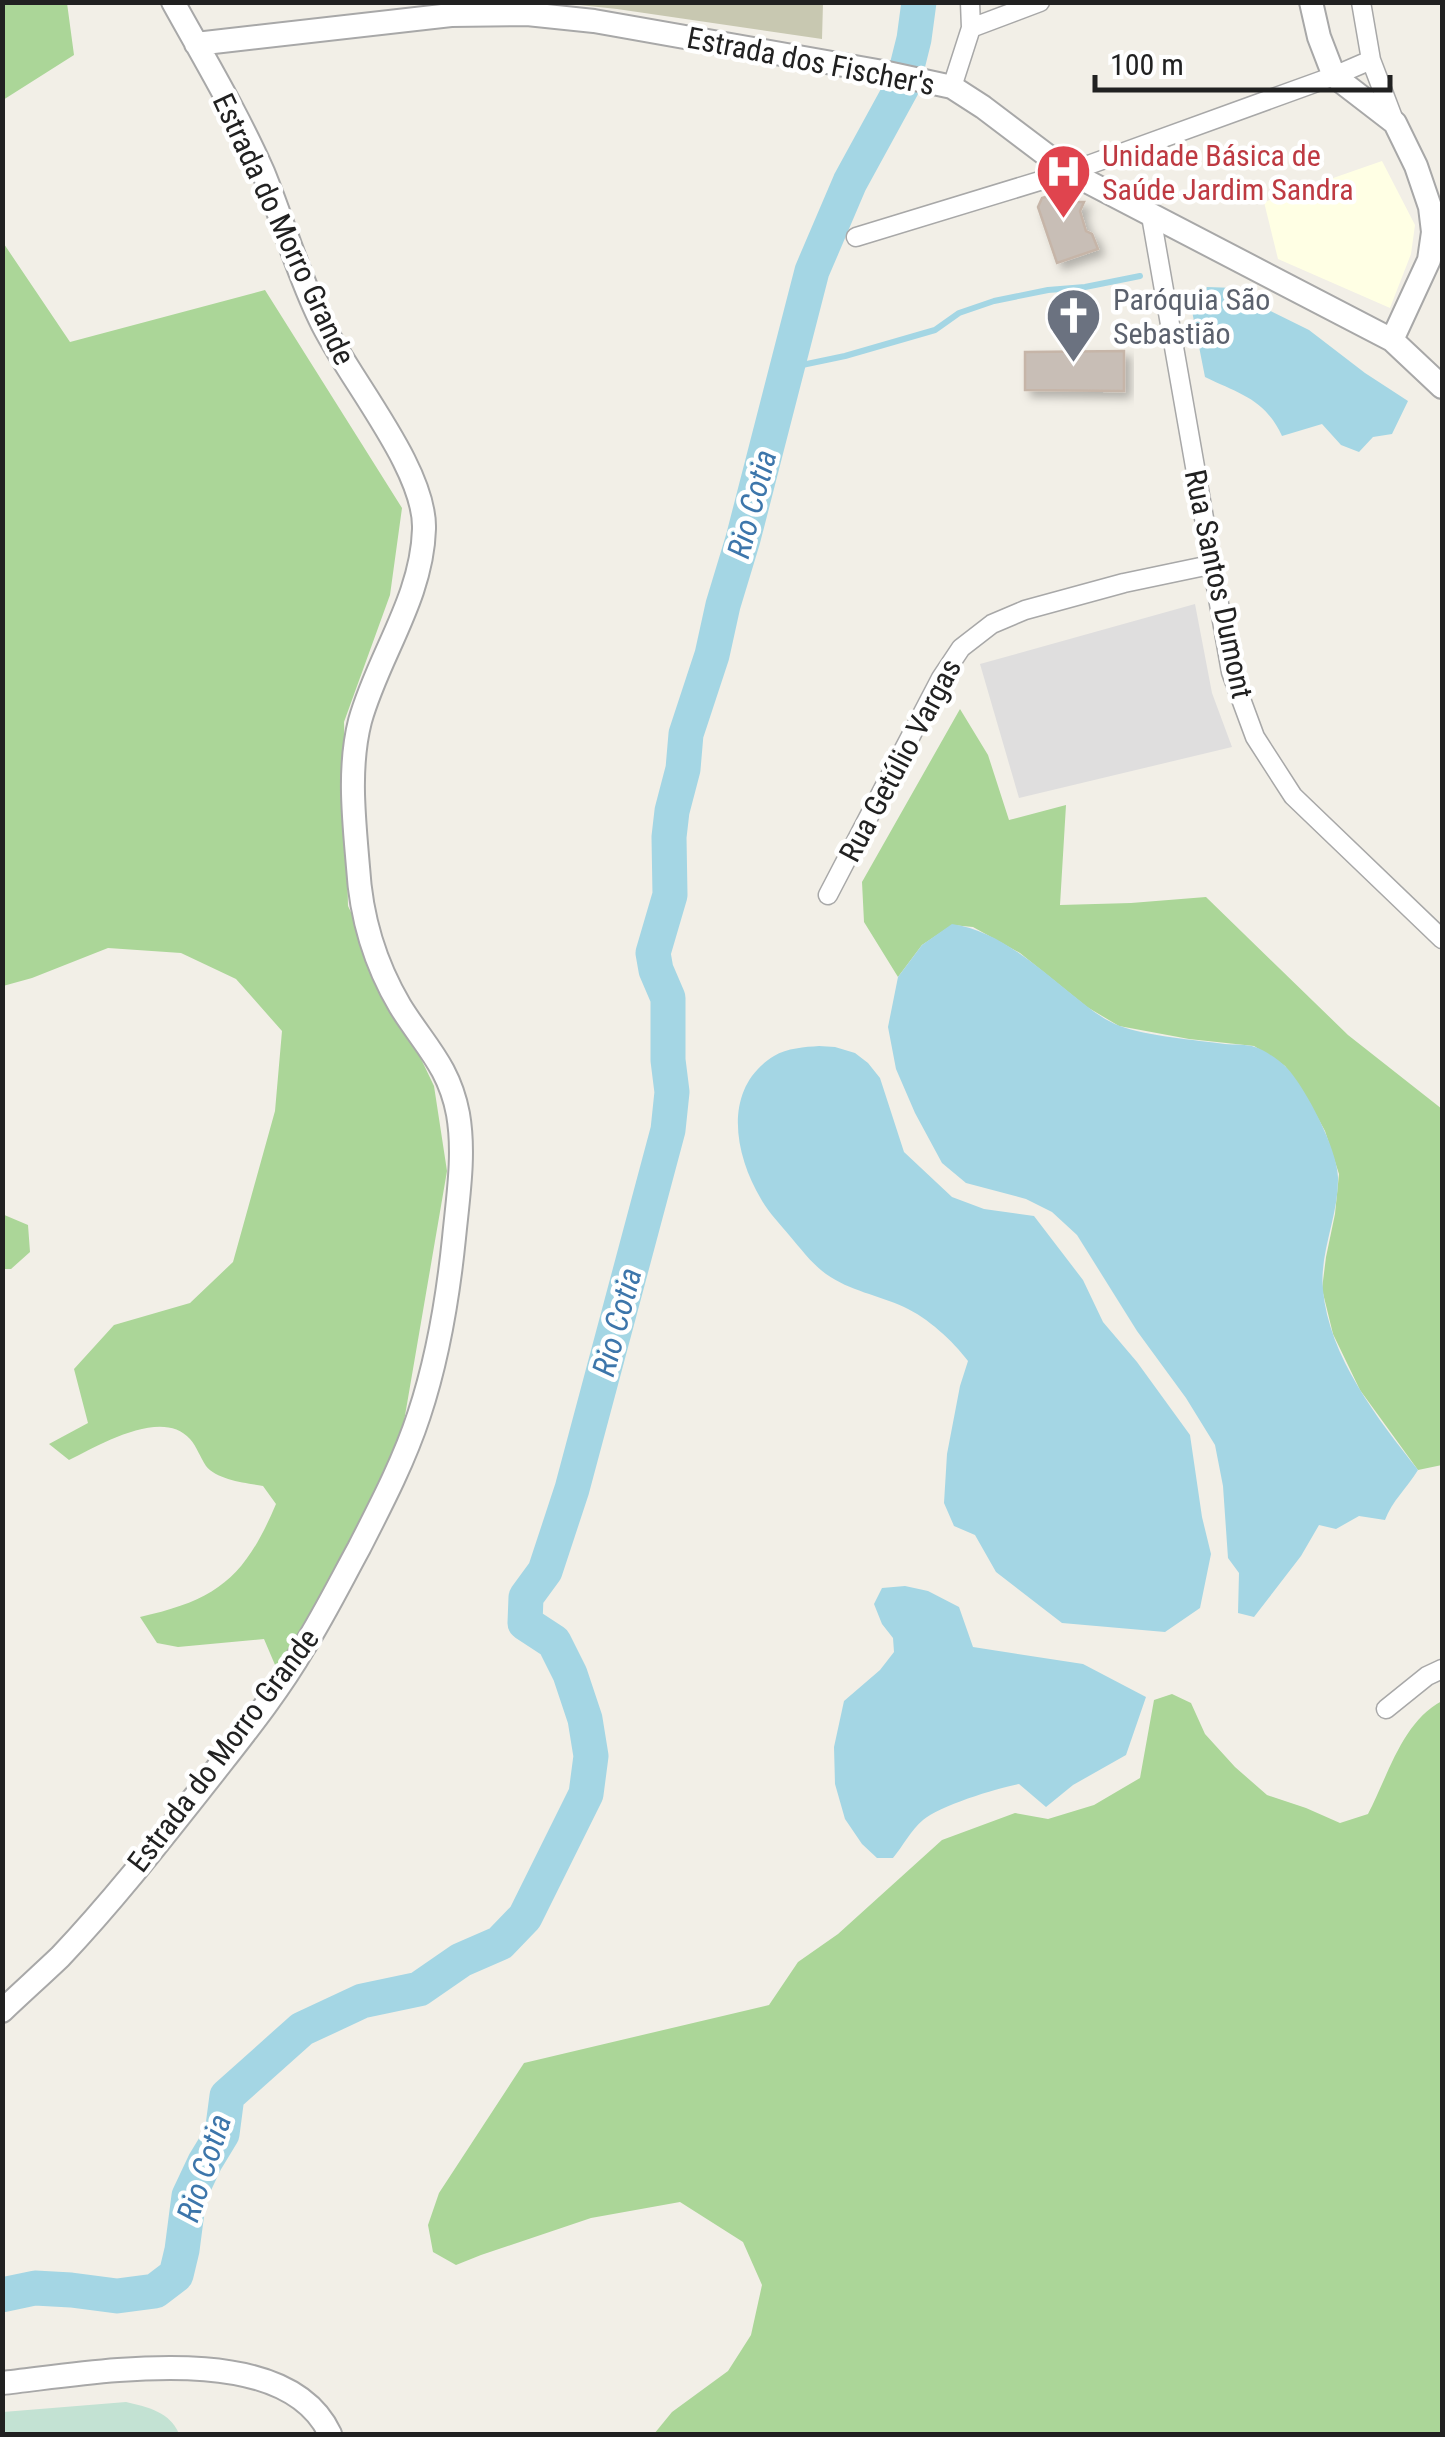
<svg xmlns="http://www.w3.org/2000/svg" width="1445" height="2437" viewBox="0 0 1445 2437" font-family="'Roboto Condensed',sans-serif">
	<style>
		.residential { fill: #dfdede }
		.education { fill: #ffffe4 }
		.construction { fill: #c8c8b1 }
		.forest { fill: #abd698 }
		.wetland { fill: #c3e2d3 }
		.water { fill: #a4d6e4 }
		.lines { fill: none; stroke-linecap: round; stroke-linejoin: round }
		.stream { stroke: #a4d6e4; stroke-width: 6 }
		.river { stroke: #a4d6e4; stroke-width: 35 }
		.building { fill: #c8beb6; stroke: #c6b5a8; stroke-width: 2.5; filter: url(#shadow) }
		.minor-casing { stroke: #a8a8a8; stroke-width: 21 }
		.tertiary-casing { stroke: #a8a8a8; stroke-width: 26 }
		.minor { stroke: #fff; stroke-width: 18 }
		.tertiary { stroke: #fff; stroke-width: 22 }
		.labels { text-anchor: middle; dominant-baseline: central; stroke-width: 9; stroke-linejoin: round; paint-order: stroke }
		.street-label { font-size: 30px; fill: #212121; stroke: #fff }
		.health-label { font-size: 30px; fill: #be3a42; stroke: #fff; text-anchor: start }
		.worship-label { font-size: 30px; fill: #5b616d; stroke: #fff; text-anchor: start }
		.water-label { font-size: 32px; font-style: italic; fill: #3d76ab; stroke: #fff }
	</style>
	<defs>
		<filter id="shadow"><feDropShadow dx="6" dy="6" stdDeviation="5" flood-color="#0004"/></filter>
	</defs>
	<rect width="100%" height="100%" fill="#f2efe7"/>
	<!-- residential -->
	<path class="residential" d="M 1195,604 L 1212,693 L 1232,747 L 1019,798 L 980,664 Z"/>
	<!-- education -->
	<path class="education" d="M 1382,161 L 1415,225 L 1411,254 L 1390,308 L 1278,259 L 1264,202 Z"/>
	<!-- construction -->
	<path class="construction" d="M 561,3 L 823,3 L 822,39 L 617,9 Z"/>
	<!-- forest -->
	<path class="forest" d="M 3,2 L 67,3 L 74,55 L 3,100 Z
		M 2,241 L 70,342 L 265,290 L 402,508 L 390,595 L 344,722 L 348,906 L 434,1086 L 447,1171 L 396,1468 L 281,1679 L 264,1639 L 178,1647 L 157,1643 L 140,1617 C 218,1600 245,1577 276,1504 L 263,1486 C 246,1483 217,1480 206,1466 C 200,1457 197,1447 190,1439 C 162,1407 98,1446 69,1460 L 49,1444 L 88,1423 L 74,1369 L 114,1325 L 190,1303 L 233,1262 L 275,1111 L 282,1031 L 236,979 L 181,953 L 108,948 L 32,978 L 3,986 Z
		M 960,709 L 988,755 L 1009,820 L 1066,805 L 1060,905 L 1131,903 L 1206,897 L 1348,1035 L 1442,1109 L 1442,1465 L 1418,1470 L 1360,1390 L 1333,1334 L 1322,1289 L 1326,1257 L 1335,1214 L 1339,1174 L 1325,1131 L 1308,1100 L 1285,1066 L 1254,1046 L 1189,1039 L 1119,1026 L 1087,1007 L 1020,953 L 973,927 L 952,925 L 922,945 L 898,977 L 864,922 L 862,882 Z
		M 2,1214 L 28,1225 L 30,1252 L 11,1269 L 3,1269 Z
		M 1172,1694 L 1191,1703 L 1205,1734 L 1235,1767 L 1267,1795 L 1306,1808 L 1340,1823 L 1368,1814 C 1388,1776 1402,1722 1442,1701 L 1442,2434 L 654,2434 L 672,2412 L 728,2371 L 751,2335 L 762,2285 L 743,2242 L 680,2202 L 591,2218 L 481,2255 L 456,2265 L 433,2252 L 428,2225 L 439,2193 L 524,2063 L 769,2005 L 798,1962 L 838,1934 L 942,1840 L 1015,1813 L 1048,1819 L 1094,1805 L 1140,1778 L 1154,1700 Z"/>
	<!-- wetland -->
	<path class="wetland" d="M 126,2402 C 148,2407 170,2412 179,2434 L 3,2434 L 3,2412 Z"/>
	<!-- water -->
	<path class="water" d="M 1207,287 L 1235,288 L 1256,304 L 1309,330 L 1365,373 L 1408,401 L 1392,434 L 1373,437 L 1359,452 L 1341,445 L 1322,424 L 1282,436 C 1265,399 1240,394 1205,377 L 1192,311 Z
		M 952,924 C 998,931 1034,964 1069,992 C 1084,1004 1101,1019 1120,1026 C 1146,1036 1196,1040 1225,1044 C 1234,1045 1247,1044 1255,1047 C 1265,1050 1280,1061 1287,1068 C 1306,1089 1337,1148 1338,1177 C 1339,1215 1319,1253 1323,1290 C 1329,1357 1378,1419 1418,1470 C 1407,1488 1392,1501 1385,1520 L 1359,1516 L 1336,1529 L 1319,1525 L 1301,1556 L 1254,1617 L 1238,1613 L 1239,1573 L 1228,1558 L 1223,1486 L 1215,1445 L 1186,1398 L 1137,1331 L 1077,1235 L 1052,1212 L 1026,1199 L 966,1183 L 942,1163 L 915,1113 L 896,1069 L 888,1027 L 898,977 L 922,945 Z
		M 819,1046 L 835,1047 L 855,1053 L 868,1063 L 880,1078 L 904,1152 L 952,1197 L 984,1209 L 1034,1216 L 1083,1280 L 1103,1322 L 1137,1362 L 1190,1435 L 1202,1517 L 1211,1554 L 1200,1608 L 1165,1632 L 1062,1623 L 996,1572 L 975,1535 L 954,1526 L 944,1503 L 947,1454 L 960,1386 L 968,1361 C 953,1341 928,1318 904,1307 C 878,1295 850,1291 826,1274 C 812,1264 801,1249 789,1235 C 780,1224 768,1212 761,1199 C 734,1154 722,1088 774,1056 C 787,1048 805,1047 819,1046 Z
		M 905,1586 L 928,1591 L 959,1607 L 973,1647 L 1083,1664 L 1146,1697 L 1126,1755 L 1073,1785 L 1046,1807 L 1019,1784 C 997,1788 939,1806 923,1820 C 911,1830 903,1846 893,1858 L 877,1858 L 862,1844 L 845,1819 L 835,1784 L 834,1747 L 844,1701 L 880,1670 L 894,1652 L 893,1638 L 882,1624 L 874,1604 L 882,1588 Z"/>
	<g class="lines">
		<!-- stream -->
		<path class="stream" d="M 791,356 L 802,365 L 845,356 L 935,330 L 959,313 L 994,301 L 1048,290 L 1085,287 L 1140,276"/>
		<!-- river -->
		<path class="river" d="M 2,2295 L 35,2288 L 71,2290 L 117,2296 L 155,2291 L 176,2275 L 182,2250 L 189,2196 L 205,2162 L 222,2134 L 227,2096 L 302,2029 L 362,2001 L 419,1989 L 461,1960 L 500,1943 L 525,1917 L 586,1794 L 591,1756 L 585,1719 L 570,1674 L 554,1642 L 525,1623 L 526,1597 L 545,1571 L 572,1489 L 668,1130 L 672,1092 L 668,1060 L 668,998 L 656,970 L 653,953 L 670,895 L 669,837 L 672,811 L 683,769 L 686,734 L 712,655 L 723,605 L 743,539 L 812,271 L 850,182 L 902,87 L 914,39 L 919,2"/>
	</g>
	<!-- building -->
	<path class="building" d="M 1064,191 L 1072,202 L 1084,202 L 1080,211 L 1086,231 L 1092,234 L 1098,249 L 1057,263 L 1038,207 L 1042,198 Z
		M 1124,351 L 1124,391 L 1025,390 L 1025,352 Z"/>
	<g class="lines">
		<defs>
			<path id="minor" d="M 1361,2 L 1371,60 L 1395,123
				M 971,28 L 1040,2
				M 952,87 L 971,28 L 970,2
				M 1151,216 L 1231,672 L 1255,737 L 1293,796 L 1442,939
				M 856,237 L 1069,172 L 1334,76 L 1371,60
				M 828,895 L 941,678 L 961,648 L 992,624 L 1025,610 L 1124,583 L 1210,565
				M 1386,1709 L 1427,1676 L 1442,1669"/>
			<path id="tertiary" d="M 196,44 L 451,15 L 527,14 L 594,21 L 883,72 L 952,87 L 983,107 L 1069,172 L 1392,340 L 1429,260 L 1433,232 L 1430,207 L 1416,166 L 1395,123 L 1334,76 L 1319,37 L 1311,2
				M 1392,340 L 1442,387
				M 2,2011 C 21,1993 41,1975 60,1957 C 114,1900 163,1837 212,1775 C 244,1734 278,1692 304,1647 C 324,1615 341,1581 359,1548 C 381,1505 404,1461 419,1415 C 438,1358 448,1297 454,1238 C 458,1197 465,1154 458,1114 C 449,1066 424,1045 400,1006 C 374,962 361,918 358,867 C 354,820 348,768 360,721 C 378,656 422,599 424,529 C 426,468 347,377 320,319 C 297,272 283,221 263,172 C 238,115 204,58 173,2
				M 2,2383 C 89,2374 284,2335 330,2434"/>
		</defs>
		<!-- minor casing -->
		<use href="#minor" class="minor-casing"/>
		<!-- tertiary casing -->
		<use href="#tertiary" class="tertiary-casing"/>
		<!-- minor -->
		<use href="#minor" class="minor"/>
		<!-- tertiary -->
		<use href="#tertiary" class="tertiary"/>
	</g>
	<!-- icons -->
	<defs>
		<symbol id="hospital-pin" viewBox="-11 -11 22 30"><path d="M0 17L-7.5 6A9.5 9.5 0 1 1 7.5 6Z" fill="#e0444e" stroke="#fff"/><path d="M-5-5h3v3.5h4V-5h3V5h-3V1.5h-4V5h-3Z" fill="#fff"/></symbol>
		<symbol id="church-pin" viewBox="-11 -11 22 30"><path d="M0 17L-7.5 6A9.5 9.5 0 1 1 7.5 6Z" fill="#6b7280" stroke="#fff"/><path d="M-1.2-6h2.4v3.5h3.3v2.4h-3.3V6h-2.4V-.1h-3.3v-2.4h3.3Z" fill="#fff"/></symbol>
	</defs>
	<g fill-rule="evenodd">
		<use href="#hospital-pin" x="1032" y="140" width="63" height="86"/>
		<use href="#church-pin" x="1042" y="284" width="63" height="86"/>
	</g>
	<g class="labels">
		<!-- street labels -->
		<g class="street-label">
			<text transform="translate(811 61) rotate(11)">Estrada dos Fischer's</text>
			<text transform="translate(284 229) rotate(65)">Estrada do Morro Grande</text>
			<text transform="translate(1219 584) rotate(78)">Rua Santos Dumont</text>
			<text transform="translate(900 760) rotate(-62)">Rua Getúlio Vargas</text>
			<text transform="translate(223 1750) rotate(-53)">Estrada do Morro Grande</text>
		</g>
		<!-- health labels -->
		<g class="health-label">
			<text x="1102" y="155">Unidade Básica de<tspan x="1102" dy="34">Saúde Jardim Sandra</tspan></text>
		</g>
		<!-- worship labels -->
		<g class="worship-label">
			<text x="1113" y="299">Paróquia São<tspan x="1113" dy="34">Sebastião</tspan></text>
		</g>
		<!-- water labels -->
		<g class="water-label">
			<text transform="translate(752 504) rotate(-75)">Rio Cotia</text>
			<text transform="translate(617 1322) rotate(-75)">Rio Cotia</text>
			<text transform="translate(204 2168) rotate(-72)">Rio Cotia</text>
		</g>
	</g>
	<!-- border -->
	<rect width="1445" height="2437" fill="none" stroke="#212121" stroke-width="10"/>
	<!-- scale -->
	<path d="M1095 75v15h295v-15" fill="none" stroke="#212121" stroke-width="5"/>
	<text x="1110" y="75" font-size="30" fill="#212121" stroke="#ffffff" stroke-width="8" paint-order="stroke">100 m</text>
</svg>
